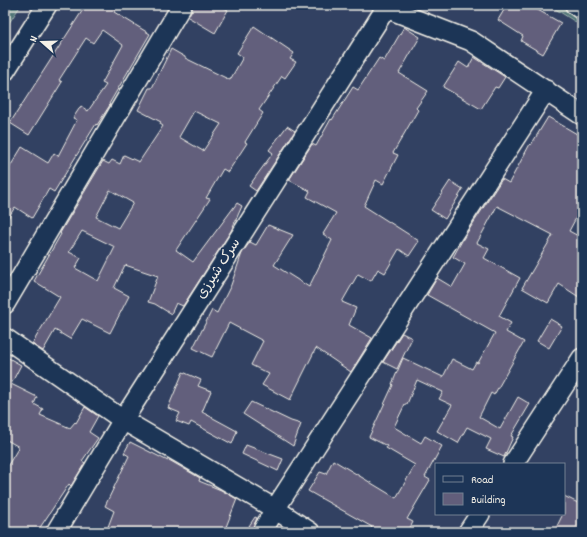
<svg xmlns="http://www.w3.org/2000/svg" width="587" height="537" viewBox="0 0 587 537" font-family="Dekko,'Playpen Sans Arabic',sans-serif">
	<style>
		.green { fill: #517678; stroke: #a2b4b0 }
		.building { fill: #625e7b; stroke: #f4f1e8; fill-rule: evenodd }
		.lines { fill: none; stroke-linecap: round; stroke-linejoin: round }
		.minor-casing { stroke: #f4f1e8; stroke-width: 22 }
		.minor { stroke: #1d3557; stroke-width: 19 }
		.labels { text-anchor: middle; dominant-baseline: central; stroke-width: 3; stroke-linejoin: round; paint-order: stroke }
		.street-label { font-size: 14px; fill: #f4f1e8; stroke: #1d3557 }
	</style>
	<rect width="100%" height="100%" fill="#324162"/>
	<filter id="ink" filterUnits="userSpaceOnUse"><feTurbulence type="fractalNoise" baseFrequency=".025" numOctaves="2"/><feDisplacementMap in="SourceGraphic" scale="8" xChannelSelector="R" yChannelSelector="G"/><feConvolveMatrix kernelMatrix="1 2 1 2 8 2 1 2 1" color-interpolation-filters="sRGB"/></filter>
	<g filter="url(#ink)">
		<!-- green -->
		<path class="green" d="M 5,5 L 21,5 L 5,29 Z
			M 549,5 L 582,5 L 582,26 Z"/>
		<!-- building -->
		<path class="building" d="M 86,5 L 119,5 L 114,12 L 150,34 L 109,104 L 110,105 L 101,119 L 97,125 L 96,124 L 54,192 L 49,189 L 32,218 L 15,207 L 5,223 L 5,175 L 22,147 L 48,163 L 54,153 L 58,156 L 77,120 L 73,118 L 81,106 L 88,111 L 106,85 L 102,83 L 123,45 L 102,30 L 93,43 L 86,38 L 59,80 L 62,82 L 29,135 L 10,123 Z
			M 194,5 L 219,5 L 228,10 L 215,33 L 188,17 Z
			M 507,5 L 529,5 L 561,23 L 543,54 L 521,41 L 523,36 L 498,20 Z
			M 254,26 L 294,53 L 290,59 L 296,62 L 285,78 L 282,76 L 259,110 L 263,113 L 245,142 L 247,143 L 228,172 L 223,169 L 206,198 L 210,199 L 176,250 L 193,262 L 237,203 L 242,206 L 231,231 L 183,306 L 176,303 L 171,314 L 155,304 L 148,302 L 158,276 L 125,265 L 114,288 L 129,296 L 110,333 L 82,319 L 70,339 L 55,330 L 43,351 L 32,344 L 60,297 L 34,281 L 61,234 L 60,233 L 103,161 L 109,164 L 112,160 L 120,164 L 124,155 L 139,162 L 163,126 L 160,124 L 161,122 L 138,110 L 149,88 L 152,88 L 171,49 L 185,57 L 185,58 L 230,80 L 243,57 L 237,53 ZM 194,111 L 221,124 L 203,151 L 179,137 ZM 110,190 L 133,203 L 118,228 L 96,217 ZM 82,231 L 115,247 L 98,281 L 75,268 L 81,258 L 69,252 Z
			M 404,27 L 420,37 L 399,73 L 428,91 L 416,108 L 418,110 L 393,153 L 398,155 L 383,184 L 376,180 L 364,206 L 419,241 L 409,256 L 399,249 L 385,273 L 378,269 L 371,281 L 358,274 L 342,302 L 356,308 L 349,325 L 372,338 L 351,372 L 316,348 L 290,400 L 262,385 L 269,374 L 251,365 L 263,341 L 229,323 L 212,357 L 193,348 L 212,310 L 217,313 L 231,285 L 242,253 L 250,242 L 256,245 L 268,225 L 293,235 L 274,265 L 309,287 L 332,240 L 323,234 L 336,213 L 307,197 L 310,191 L 289,180 L 312,144 L 316,146 L 331,119 L 332,120 L 353,87 L 358,90 L 379,58 L 384,61 Z
			M 474,57 L 505,77 L 498,88 L 495,87 L 481,109 L 443,87 L 459,62 L 468,68 Z
			M 548,117 L 582,137 L 582,207 L 569,231 L 582,238 L 582,299 L 559,284 L 548,303 L 522,288 L 553,235 L 497,206 L 477,243 L 489,249 L 484,258 L 520,278 L 499,316 L 511,323 L 506,332 L 524,342 L 494,395 L 491,393 L 479,417 L 500,429 L 518,397 L 530,404 L 511,436 L 513,437 L 504,457 L 486,449 L 491,439 L 467,427 L 458,443 L 437,431 L 452,405 L 439,399 L 443,392 L 417,380 L 407,404 L 405,404 L 394,427 L 421,443 L 425,436 L 442,446 L 425,477 L 430,480 L 407,519 L 413,522 L 408,532 L 369,532 L 372,527 L 308,491 L 320,472 L 326,474 L 333,460 L 396,498 L 415,465 L 386,448 L 387,446 L 369,437 L 393,385 L 392,384 L 403,358 L 443,377 L 452,359 L 472,369 L 476,362 L 478,363 L 495,333 L 427,295 L 437,278 L 452,287 L 465,264 L 453,257 L 463,239 L 502,179 L 509,183 L 530,144 L 531,145 Z
			M 287,126 L 295,131 L 256,191 L 249,186 L 273,153 L 269,150 Z
			M 450,181 L 463,189 L 445,219 L 431,210 Z
			M 550,319 L 562,326 L 549,348 L 537,341 Z
			M 402,333 L 412,338 L 397,369 L 383,362 Z
			M 5,356 L 21,365 L 11,384 L 37,397 L 34,404 L 43,409 L 40,415 L 70,428 L 75,422 L 76,423 L 85,407 L 98,416 L 89,432 L 98,438 L 82,461 L 85,463 L 71,486 L 69,484 L 37,532 L 5,532 L 5,470 L 19,447 L 5,439 Z
			M 183,372 L 201,380 L 198,386 L 211,391 L 202,412 L 237,431 L 232,444 L 191,422 L 189,426 L 176,421 L 180,413 L 168,408 Z
			M 251,402 L 291,421 L 301,424 L 293,446 L 243,414 Z
			M 130,442 L 168,461 L 169,460 L 176,464 L 200,478 L 199,481 L 221,490 L 237,499 L 224,532 L 106,532 L 114,511 L 105,506 L 129,456 L 124,453 Z
			M 246,445 L 283,459 L 278,471 L 242,454 Z
			M 564,496 L 582,505 L 582,532 L 554,532 L 563,514 L 564,514 Z
			M 255,517 L 257,518 L 251,532 L 245,532 Z"/>
		<g class="lines">
			<defs>
				<path id="minor" d="M 382,5 L 386,8 L 471,41 L 582,115
					M 575,5 L 582,10
					M 5,71 L 47,5
					M 5,304 L 182,5
					M 5,338 L 123,420 L 275,509 L 310,532
					M 513,464 L 582,358
					M 56,532 L 123,420 L 386,8
					M 262,532 L 275,509 L 546,90
					M 468,532 L 480,514"/>
			</defs>
			<!-- minor casing -->
			<use href="#minor" class="minor-casing"/>
			<!-- minor -->
			<use href="#minor" class="minor"/>
		</g>
	</g>
	<g class="labels">
		<!-- street labels -->
		<g class="street-label">
			<text transform="translate(219 269) rotate(-57)">سرک شیرزی</text>
		</g>
	</g>
	<!-- margin -->
	<rect width="587" height="537" fill="none" stroke="#1d3557" stroke-width="20"/>
	<rect x="10" y="10" width="567" height="517" fill="none" stroke="#f4f1e8" stroke-width="1.5" filter="url(#ink)"/>
	<!-- legend -->
	<rect x="435" y="463" width="130" height="52" fill="#1d3557" stroke="#738091"/>
	<rect x="443" y="476" width="20" height="6" fill="#1d3557" stroke="#738091"/>
	<text x="471" y="483" font-size="12" fill="#f4f1e8">Road</text>
	<rect x="443" y="493" width="20" height="12" fill="#625e7b" stroke="#738091"/>
	<text x="471" y="503" font-size="12" fill="#f4f1e8">Building</text>
	<!-- north arrow -->
	<g transform="translate(42 42) rotate(290)" stroke="#1d3557" stroke-width="3" paint-order="stroke">
	<path d="M0-3L7 15L0 10L-7 15Z" fill="#f4f1e8"/>
	<text y="-6" font-size="11" font-weight="bold" text-anchor="middle" fill="#f4f1e8">N</text>
	</g>
</svg>
